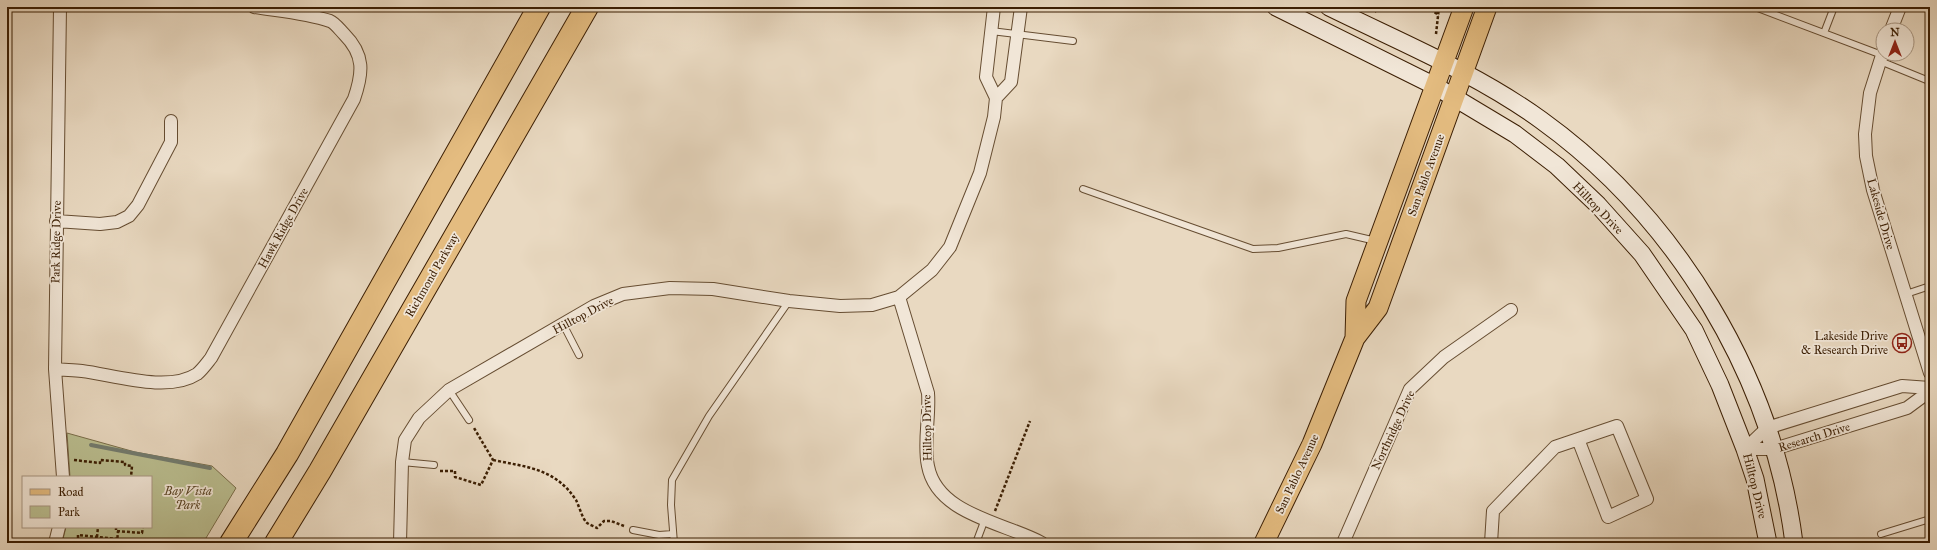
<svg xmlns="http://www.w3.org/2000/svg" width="1937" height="550" viewBox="0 0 1937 550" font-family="'IM FELL Great Primer',serif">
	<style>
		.green { fill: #babe90; stroke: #7a6e4a }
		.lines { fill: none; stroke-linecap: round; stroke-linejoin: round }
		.stream { stroke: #737c6f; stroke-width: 4 }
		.lane-casing { stroke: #664d32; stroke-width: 8 }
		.street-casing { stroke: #664d32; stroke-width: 14 }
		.secondary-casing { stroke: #3b1e03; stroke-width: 19 }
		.primary-casing { stroke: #3b1e03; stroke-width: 21 }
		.highway-casing { stroke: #3b1e03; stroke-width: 24 }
		.path { stroke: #3b1e03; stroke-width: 2.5; stroke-dasharray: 3 2; stroke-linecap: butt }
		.lane { stroke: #f1e6d7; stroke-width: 6 }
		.street { stroke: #f1e6d7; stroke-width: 12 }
		.secondary { stroke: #f1e6d7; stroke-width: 17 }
		.primary { stroke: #e4bc80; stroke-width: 19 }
		.highway { stroke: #e4bc80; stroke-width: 22 }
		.labels { text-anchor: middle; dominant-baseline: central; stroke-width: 3.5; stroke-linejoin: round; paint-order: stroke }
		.street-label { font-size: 12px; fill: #3b1e03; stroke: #f1e6d7 }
		.poi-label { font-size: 12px; fill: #3b1e03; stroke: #f1e6d7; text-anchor: end }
		.park-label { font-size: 12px; font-style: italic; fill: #5b4626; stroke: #f1e6d7 }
	</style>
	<rect width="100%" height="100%" fill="#e9d9c1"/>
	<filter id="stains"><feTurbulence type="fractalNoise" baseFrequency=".005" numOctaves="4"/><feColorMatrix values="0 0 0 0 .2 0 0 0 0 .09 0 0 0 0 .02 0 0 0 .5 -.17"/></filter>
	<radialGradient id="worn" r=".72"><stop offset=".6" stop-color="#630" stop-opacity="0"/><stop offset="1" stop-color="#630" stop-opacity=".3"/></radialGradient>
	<!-- green -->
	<path class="green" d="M 67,433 L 135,452 L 212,466 L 236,488 L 203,543 L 62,543 L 66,527 L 151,527 L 151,477 L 70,477 Z"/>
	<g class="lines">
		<!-- stream -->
		<path class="stream" d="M 91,445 L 210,468"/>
		<defs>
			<path id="lane" d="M 1755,7 L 1882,55
				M 991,31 L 1073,41
				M 1824,33 L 1834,7
				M 1880,61 L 1929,81
				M 1083,189 L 1253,249 L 1278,248 L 1346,234 L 1376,241
				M 1906,294 L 1930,286
				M 563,324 L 579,355
				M 449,390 L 469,420
				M 402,462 L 434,465
				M 633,530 L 659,535 L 673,534
				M 1881,534 L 1930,519
				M 674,543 L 671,505 L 672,480 L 709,416 L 789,301
				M 976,543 L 985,519"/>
			<path id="street" d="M 60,7 L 55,369 L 63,477
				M 994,7 L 986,77 L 996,98
				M 1891,30 L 1900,7
				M 1883,52 L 1870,93 L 1865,134 L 1866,156 L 1873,190 L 1930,373
				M 996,98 L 1011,82 L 1021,7
				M 56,221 L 100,224 L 117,222 L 129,216 L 138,205 L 171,142 L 171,121
				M 899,297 L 928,393 C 930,416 923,444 928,466 C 937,515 1006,523 1042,543
				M 55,369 C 64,370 73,370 82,371 C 114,375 168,393 197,374 C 202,370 207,363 211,358 L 354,99 C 363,73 365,55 344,34 C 340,30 335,23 330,21 C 306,13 279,11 254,7
				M 1745,449 L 1767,428 L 1902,386 L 1930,388
				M 1745,449 L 1774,449 L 1907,408 L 1930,391
				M 55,543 L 59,527
				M 400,543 L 402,462 L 405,440 L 419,418 L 449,390 L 594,306 L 623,294 L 670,288 L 713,289 L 789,301 L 840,306 L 872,305 L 899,297 L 932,270 L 950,247 L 980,173 L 994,117 L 996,98
				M 1343,543 L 1410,389 L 1444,357 L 1511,310
				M 1491,543 L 1493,511 L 1555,447 L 1617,426 L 1647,499 L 1608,517 L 1578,439"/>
			<path id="secondary" d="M 1276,7 L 1435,86 L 1515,134 L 1557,166 L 1598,205 L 1642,254 L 1694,330 L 1720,385 L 1745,449 L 1755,479 L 1768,543
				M 1329,7 C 1400,42 1476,73 1541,120 C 1677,218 1773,377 1794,543"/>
			<path id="primary" d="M 1355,338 L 1356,301 L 1464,7
				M 1264,543 L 1312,444 L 1355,338 L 1378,308 L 1487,7"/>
			<path id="highway" d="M 231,543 L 287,454 L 539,7
				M 276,543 L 320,471 L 587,7"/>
		</defs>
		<!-- lane casing -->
		<use href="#lane" class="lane-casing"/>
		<!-- street casing -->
		<use href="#street" class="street-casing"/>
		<!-- secondary casing -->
		<use href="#secondary" class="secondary-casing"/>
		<!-- primary casing -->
		<use href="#primary" class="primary-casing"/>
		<!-- highway casing -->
		<use href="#highway" class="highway-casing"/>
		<!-- path -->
		<path class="path" d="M 1370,7 L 1377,12
			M 1426,7 L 1439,15
			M 1436,34 L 1439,7
			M 74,460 L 100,463 L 100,460 L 125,462 L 125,465 L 132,466 L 131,477
			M 493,460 C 526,467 555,468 576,500 C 579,506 582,517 586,522 C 589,525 594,526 597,528 L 604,521 L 611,521 L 624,526
			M 440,471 L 455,471 L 455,477 L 481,485 L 493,460 L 474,428
			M 995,511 L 1030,421
			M 116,527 L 116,531 L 142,533 L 143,527
			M 97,537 L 98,527
			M 78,543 L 78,535 L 117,539
			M 117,543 L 118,531"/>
		<!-- lane -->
		<use href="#lane" class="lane"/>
		<!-- street -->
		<use href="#street" class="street"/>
		<!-- secondary -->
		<use href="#secondary" class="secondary"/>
		<!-- primary -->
		<use href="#primary" class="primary"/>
		<!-- highway -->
		<use href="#highway" class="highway"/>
	</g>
	<!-- icons -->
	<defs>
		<symbol id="bus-ring" viewBox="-11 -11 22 22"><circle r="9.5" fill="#f1e6d7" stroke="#8f2418" stroke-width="1.5"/><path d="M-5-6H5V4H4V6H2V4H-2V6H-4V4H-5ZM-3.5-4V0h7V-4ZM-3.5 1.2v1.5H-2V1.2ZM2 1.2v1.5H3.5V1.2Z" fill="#8f2418"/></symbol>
	</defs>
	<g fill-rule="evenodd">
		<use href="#bus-ring" x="1891" y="332" width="22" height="22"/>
	</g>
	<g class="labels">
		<!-- street labels -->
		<g class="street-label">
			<text transform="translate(1426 175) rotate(-70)">San Pablo Avenue</text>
			<text transform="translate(1598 208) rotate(46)">Hilltop Drive</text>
			<text transform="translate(1881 214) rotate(74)">Lakeside Drive</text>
			<text transform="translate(283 228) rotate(-61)">Hawk Ridge Drive</text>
			<text transform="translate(56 242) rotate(-89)">Park Ridge Drive</text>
			<text transform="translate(432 275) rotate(-60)">Richmond Parkway</text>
			<text transform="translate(583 315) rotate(-28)">Hilltop Drive</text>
			<text transform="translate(927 428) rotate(-91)">Hilltop Drive</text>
			<text transform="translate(1393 430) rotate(-65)">Northridge Drive</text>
			<text transform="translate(1814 437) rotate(-17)">Research Drive</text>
			<text transform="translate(1297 474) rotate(-65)">San Pablo Avenue</text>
			<text transform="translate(1755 486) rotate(76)">Hilltop Drive</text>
		</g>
		<!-- poi labels -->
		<g class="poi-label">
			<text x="1888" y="336">Lakeside Drive<tspan x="1888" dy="14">&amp; Research Drive</tspan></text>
		</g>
		<!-- park labels -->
		<g class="park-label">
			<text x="188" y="491">Bay Vista<tspan x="188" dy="14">Park</tspan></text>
		</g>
	</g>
	<!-- margin -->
	<rect width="1937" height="550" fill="none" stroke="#e9d9c1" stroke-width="24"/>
	<rect x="8" y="8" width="1921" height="534" fill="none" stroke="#3b1e03" stroke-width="2"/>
	<rect x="12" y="12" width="1913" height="526" fill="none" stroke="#3b1e03"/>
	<!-- legend -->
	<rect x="22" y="476" width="130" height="52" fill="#f1e6d7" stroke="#a89682"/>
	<rect x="30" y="489" width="20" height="6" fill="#e4bc80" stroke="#a89682"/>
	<text x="58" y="496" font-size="12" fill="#3b1e03">Road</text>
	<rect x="30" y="506" width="20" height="12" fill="#babe90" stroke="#a89682"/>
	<text x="58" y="516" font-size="12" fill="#3b1e03">Park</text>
	<!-- north arrow -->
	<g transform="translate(1895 42)"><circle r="19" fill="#f1e6d7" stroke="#a89682"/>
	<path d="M0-3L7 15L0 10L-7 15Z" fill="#8f2418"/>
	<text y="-6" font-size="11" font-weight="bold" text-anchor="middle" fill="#3b1e03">N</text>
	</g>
	<rect width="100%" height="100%" filter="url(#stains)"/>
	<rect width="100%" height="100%" fill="url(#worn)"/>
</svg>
